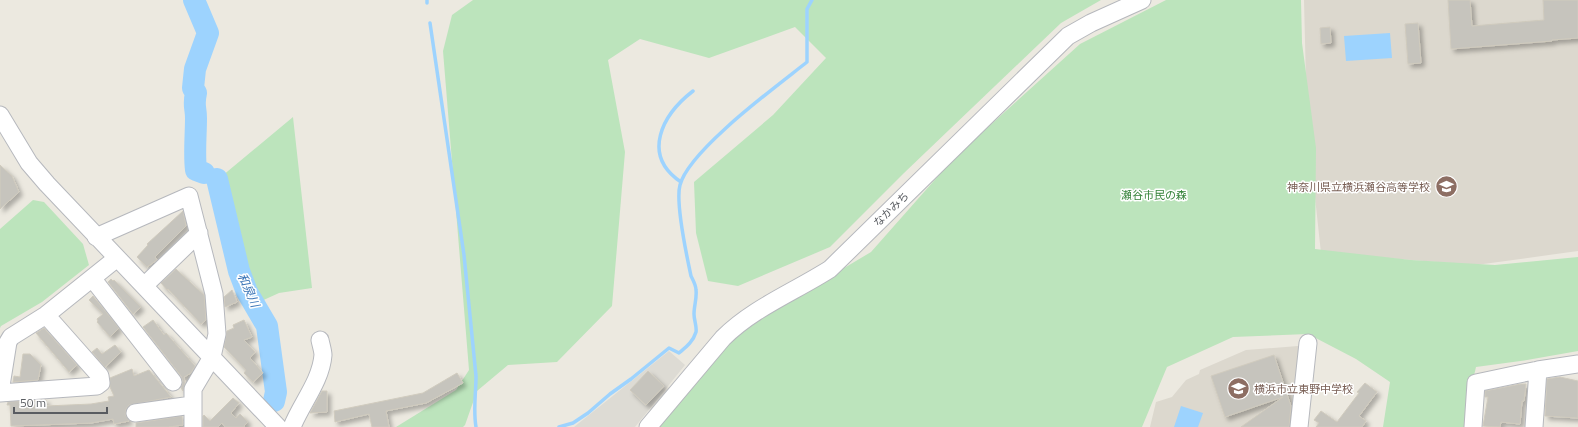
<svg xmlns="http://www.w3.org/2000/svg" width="1578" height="427" viewBox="0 0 1578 427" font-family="'Titillium Web','Noto Sans JP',sans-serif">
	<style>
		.industrial { fill: #dddbd4 }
		.education { fill: #dcd8ce }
		.green { fill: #bce4bc }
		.water { fill: #9dd3fe }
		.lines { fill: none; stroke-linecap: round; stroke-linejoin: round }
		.stream { stroke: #9dd3fe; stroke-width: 3.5 }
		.river { stroke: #9dd3fe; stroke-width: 22 }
		.building { fill: #c6c4bd; stroke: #d0cbbe; filter: url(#shadow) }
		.minor-casing { stroke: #b6b8bd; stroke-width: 19 }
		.minor { stroke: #fff; stroke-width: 17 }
		.labels { text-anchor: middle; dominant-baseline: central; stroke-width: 3; stroke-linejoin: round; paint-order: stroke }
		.education-label { font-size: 11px; fill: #785e54; stroke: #fff; text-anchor: end }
		.park-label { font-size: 11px; fill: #35833a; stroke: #fff }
		.street-label { font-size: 11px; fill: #595c61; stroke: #fff }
		.water-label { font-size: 12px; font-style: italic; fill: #3f78b8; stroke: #fff }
	</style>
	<defs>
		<filter id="shadow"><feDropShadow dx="3.5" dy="3.5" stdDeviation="2" flood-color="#0004"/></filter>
	</defs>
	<rect width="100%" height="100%" fill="#ece9e0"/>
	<!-- industrial -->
	<path class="industrial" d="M 669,351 L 685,365 L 635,427 L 574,427 Z"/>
	<!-- education -->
	<path class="education" d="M 1304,0 L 1578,0 L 1578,251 L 1476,265 L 1321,253 L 1307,123 Z
		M 1298,346 L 1302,351 L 1295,427 L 1150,427 L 1156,402 L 1172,397 L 1186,380 L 1199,374 L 1200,370 L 1246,350 Z"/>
	<!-- green -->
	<path class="green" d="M 473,0 L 1101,0 L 1061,23 L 904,173 L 830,247 L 738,286 L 708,281 L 696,233 L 694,182 L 773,115 L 826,58 L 795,27 L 709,58 L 640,39 L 608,60 L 625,152 L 612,306 L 557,362 L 508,365 L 477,391 L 465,425 L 463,427 L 396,427 L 456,390 L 469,370 L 443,51 L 452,15 Z
		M 1166,0 L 1301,0 L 1302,43 L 1316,148 L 1315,249 L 1411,260 L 1495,265 L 1578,257 L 1578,351 L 1527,360 L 1476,367 L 1467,406 L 1466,427 L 1383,427 L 1390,382 L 1356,359 L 1308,334 L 1233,337 L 1167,367 L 1142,427 L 651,427 L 737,332 L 871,252 L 955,157 L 1080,44 Z
		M 293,117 L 312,288 L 279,293 L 257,303 L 247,277 L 222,176 Z
		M 33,200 L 44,202 L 83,244 L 89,265 L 42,302 L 1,326 L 0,328 L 0,229 Z"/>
	<!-- water -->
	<path class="water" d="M 1390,33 L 1392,58 L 1346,61 L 1344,36 Z
		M 1181,406 L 1203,413 L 1198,427 L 1174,427 Z"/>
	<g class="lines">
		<!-- stream -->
		<path class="stream" d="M 427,0 L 427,3
			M 430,23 L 464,255 L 476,376 C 476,393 473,410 476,427
			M 681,182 C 641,155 662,115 693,91
			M 559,427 L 573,423 L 588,413 L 610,394 L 631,379 L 669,348 L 679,353 C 686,347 693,342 696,332 C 697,327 694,320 694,314 C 694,306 697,298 696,290 C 696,285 693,280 691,276 C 687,257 675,203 680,185 C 689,150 777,86 807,62 L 807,9 L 812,0"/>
		<!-- river -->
		<path class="river" d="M 194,0 L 208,33 L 195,69 L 193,88 L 196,93 C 193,106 196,107 196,118 C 196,135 194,153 196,170 L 204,173
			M 217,179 L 239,271 L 247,292 L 267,326 L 276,392 L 274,401"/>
	</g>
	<!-- building -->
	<path class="building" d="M 1448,0 L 1470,0 L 1472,26 L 1544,20 L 1543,0 L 1578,0 L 1578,38 L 1552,40 L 1552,41 L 1451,49 Z
		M 1418,23 L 1421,63 L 1408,64 L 1405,24 Z
		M 1330,27 L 1331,43 L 1321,44 L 1320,28 Z
		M 0,165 L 12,176 L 19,192 L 0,209 Z
		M 183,211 L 186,226 L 155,257 L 157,260 L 147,267 L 137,257 L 148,245 L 147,244 Z
		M 176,269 L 204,295 L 206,320 L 201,324 L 168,289 L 167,290 L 161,283 Z
		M 111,279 L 113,281 L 114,280 L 141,307 L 133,314 L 108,282 Z
		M 232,290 L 237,302 L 225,307 L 224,297 Z
		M 93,296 L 119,328 L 110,337 L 97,322 L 98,321 L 97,319 L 103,314 L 89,300 Z
		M 153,320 L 164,335 L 166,333 L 195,366 L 191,373 L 184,377 L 185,383 L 183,391 L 181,388 L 183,381 L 181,376 L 143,327 Z
		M 244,320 L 252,337 L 244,340 L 255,352 L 250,358 L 263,373 L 253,382 L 244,373 L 246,370 L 224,347 L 227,331 L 234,328 L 233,325 Z
		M 44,328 L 77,365 L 69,372 L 36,333 Z
		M 115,345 L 121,352 L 105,367 L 92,352 L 97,348 L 102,354 Z
		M 23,354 L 30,354 L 41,365 L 38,380 L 13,382 L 14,376 L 20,377 Z
		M 1274,355 L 1291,406 L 1289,427 L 1241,427 L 1283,397 L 1225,417 L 1211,376 Z
		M 132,369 L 134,376 L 149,370 L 171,397 L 129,405 L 126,409 L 125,414 L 129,421 L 114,424 L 113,419 L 91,423 L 11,426 L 10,405 L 7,405 L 8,402 L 46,400 L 46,406 L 91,404 L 109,401 L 108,397 L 114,396 L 110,387 L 110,378 Z
		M 648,371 L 664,386 L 646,405 L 630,390 Z
		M 457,373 L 463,383 L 426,403 L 386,411 L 389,427 L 372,427 L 369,414 L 335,422 L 334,411 L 423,393 Z
		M 1560,377 L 1578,381 L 1578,418 L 1545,416 L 1547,379 Z
		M 1365,383 L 1377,392 L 1359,416 L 1366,421 L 1362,427 L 1316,427 L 1319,423 L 1314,420 L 1321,411 L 1337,422 L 1359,393 L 1357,392 Z
		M 1521,384 L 1526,384 L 1524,401 L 1522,401 L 1520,424 L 1501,422 L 1500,427 L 1483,426 L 1488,397 L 1485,397 L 1485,391 Z
		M 322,391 L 327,391 L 327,412 L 310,413 Z
		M 233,398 L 239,403 L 231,413 L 236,418 L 240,414 L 248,422 L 244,426 L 245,427 L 225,427 L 222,423 L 218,427 L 203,427 L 203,416 L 204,415 L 210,421 Z
		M 182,416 L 183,425 L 168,427 L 136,427 L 136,423 Z"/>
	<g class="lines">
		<defs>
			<path id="minor" d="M 0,115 L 29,163 L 47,184 L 278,427
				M 96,237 L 189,196 L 214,294 L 217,334 L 212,357 L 193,389 L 193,427
				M 92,278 L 173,382
				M 144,286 L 199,233
				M 0,392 L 8,342 L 11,337 L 46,315 L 117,258
				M 0,393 L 97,386 L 101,383 L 100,376 L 46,315
				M 135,413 L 192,405
				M 292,427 C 301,404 321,381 323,355 C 323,351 321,345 320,340
				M 648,427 L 723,338 C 753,308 794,292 830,269 L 1068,36 L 1091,23 L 1142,0
				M 1299,427 L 1308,343
				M 1473,427 L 1476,383 L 1538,370 L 1578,364
				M 1534,427 L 1538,370"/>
		</defs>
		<!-- minor casing -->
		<use href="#minor" class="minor-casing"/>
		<!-- minor -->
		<use href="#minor" class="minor"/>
	</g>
	<!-- icons -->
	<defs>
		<symbol id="school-disc" viewBox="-11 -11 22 22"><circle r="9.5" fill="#8d6e63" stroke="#fff"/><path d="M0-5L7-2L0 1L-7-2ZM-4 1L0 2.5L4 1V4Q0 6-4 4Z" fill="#fff"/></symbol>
	</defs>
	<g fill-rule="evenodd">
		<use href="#school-disc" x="1434" y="174" width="25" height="25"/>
		<use href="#school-disc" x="1226" y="376" width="25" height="25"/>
	</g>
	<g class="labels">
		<!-- education labels -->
		<g class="education-label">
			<text x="1430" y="187">神奈川県立横浜瀬谷高等学校</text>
			<text x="1254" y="389" text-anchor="start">横浜市立東野中学校</text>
		</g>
		<!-- park labels -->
		<g class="park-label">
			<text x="1154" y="195">瀬谷市民の森</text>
		</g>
		<!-- street labels -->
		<g class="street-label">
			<text transform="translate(891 209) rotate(-44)">なかみち</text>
		</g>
		<!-- water labels -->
		<g class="water-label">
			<text transform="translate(249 290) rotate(66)">和泉川</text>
		</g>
	</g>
	<!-- scale -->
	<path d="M14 407v6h93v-6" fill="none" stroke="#595c61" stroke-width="2"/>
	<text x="20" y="407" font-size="12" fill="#595c61" stroke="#ffffff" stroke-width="3" paint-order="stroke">50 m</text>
</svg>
